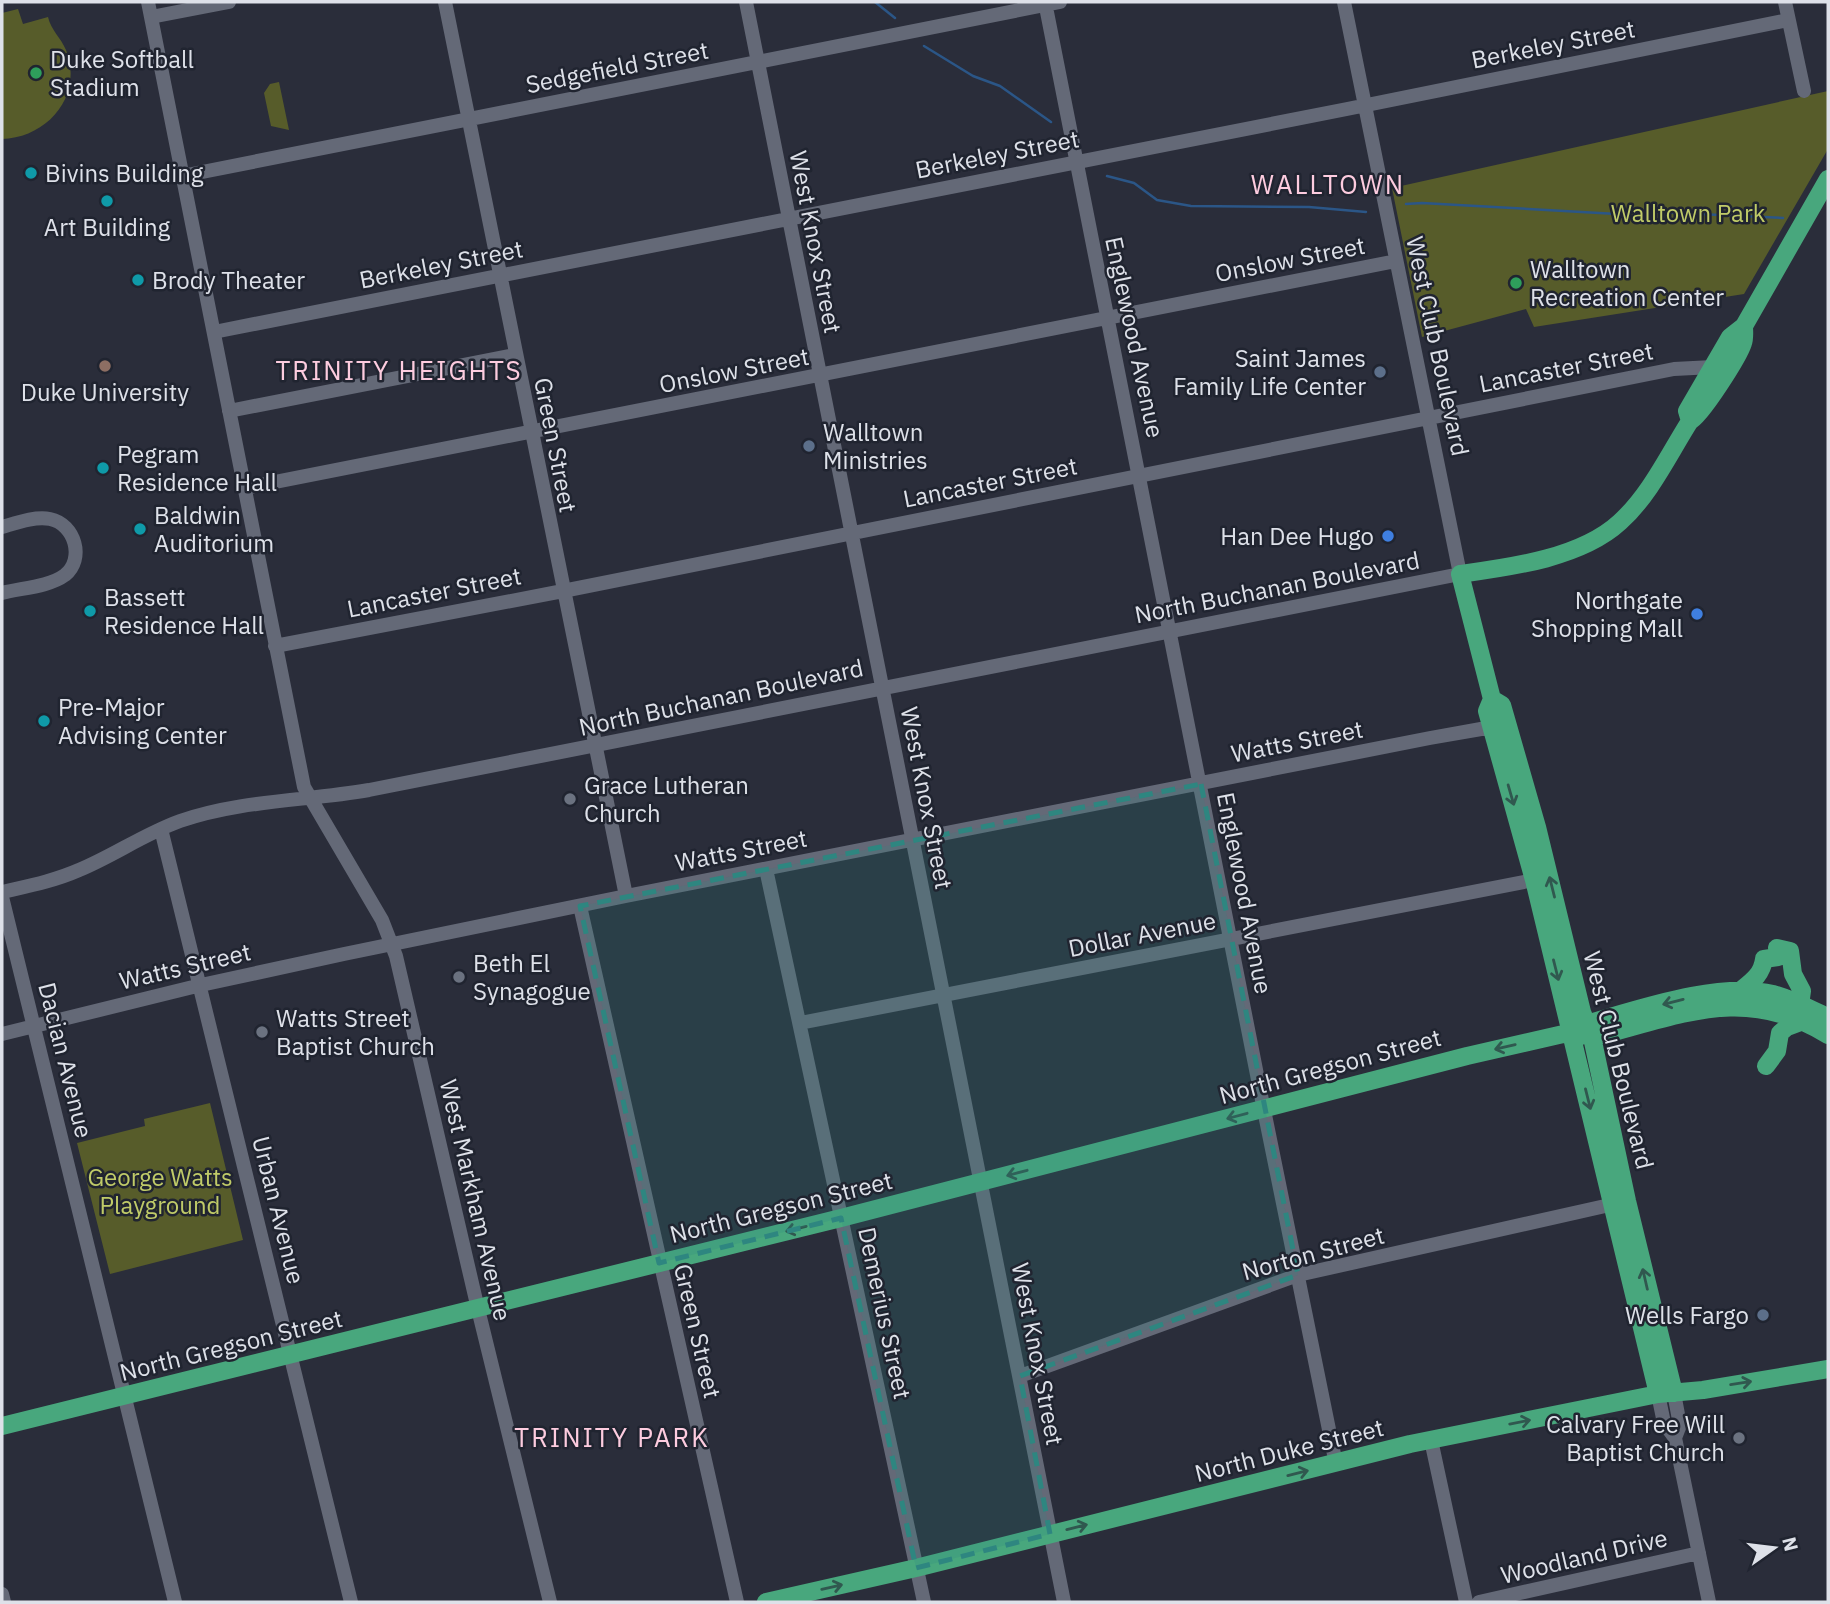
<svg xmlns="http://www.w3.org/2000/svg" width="1830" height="1604" viewBox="0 0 1830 1604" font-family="'IBM Plex Sans',sans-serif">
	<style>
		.green { fill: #575c2a }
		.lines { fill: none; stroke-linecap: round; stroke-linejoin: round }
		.stream { stroke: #2b5687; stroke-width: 2.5 }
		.minor { stroke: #646977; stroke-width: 14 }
		.major { stroke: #48a77d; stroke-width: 18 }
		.oneway { stroke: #30584f }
		.marked { fill: #2e8680; fill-opacity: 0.2; stroke: #2e8680; stroke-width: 5; stroke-dasharray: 14 9; stroke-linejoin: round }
		.leisure-dot { fill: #2e9e5b; stroke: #202430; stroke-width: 2.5 }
		.culture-dot { fill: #0f9aa8; stroke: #202430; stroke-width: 2.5 }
		.education-dot { fill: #8d6e63; stroke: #202430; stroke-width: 2.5 }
		.service-dot { fill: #5c6f8a; stroke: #202430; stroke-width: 2.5 }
		.shop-dot { fill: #3f7fe0; stroke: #202430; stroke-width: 2.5 }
		.worship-dot { fill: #6b7280; stroke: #202430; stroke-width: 2.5 }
		.labels { text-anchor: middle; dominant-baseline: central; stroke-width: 5; stroke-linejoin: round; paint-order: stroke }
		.street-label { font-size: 24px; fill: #dee1e9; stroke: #202430 }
		.poi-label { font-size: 24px; fill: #dee1e9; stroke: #202430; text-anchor: start }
		.park-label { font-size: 24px; fill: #c0cb68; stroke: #202430 }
		.neighbourhood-label { font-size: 26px; letter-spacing: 2px; fill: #fdccdf; stroke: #202430 }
	</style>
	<rect width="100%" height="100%" fill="#2a2d3a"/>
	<!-- green -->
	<path class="green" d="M 18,9 L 23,24 L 48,17 C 51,30 61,38 66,50 C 84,96 47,138 2,139 L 2,13 Z
		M 279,82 L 289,130 L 271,126 L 264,93 L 270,84 Z
		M 1828,91 L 1828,149 L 1744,294 L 1534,327 L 1526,309 L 1422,337 L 1392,188 Z
		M 210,1103 L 243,1240 L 110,1274 L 77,1143 L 145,1126 L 144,1119 Z"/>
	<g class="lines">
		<!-- stream -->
		<path class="stream" d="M 875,2 L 895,18
			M 924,46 L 973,76 L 1000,86 L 1051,122
			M 1107,176 L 1134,183 L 1157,200 L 1191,206 L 1309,207 L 1366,212
			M 1406,204 L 1422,203 L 1617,214 L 1633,211 L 1783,218"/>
		<!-- minor -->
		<path class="minor" d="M 148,2 L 304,787 L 382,920 L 396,956 L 478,1309 L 550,1602
			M 445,2 L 626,896
			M 746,2 L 1064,1602
			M 1045,2 L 1262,1100 L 1336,1464
			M 1785,2 L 1804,91
			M 151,17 L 229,2
			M 182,176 L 1060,2
			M 214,332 L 1347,109 L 1788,20
			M 229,411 L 515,355
			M 245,488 L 1396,261
			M 2,527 C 16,523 35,516 50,519 C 75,524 85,559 65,575 C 49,587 21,588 2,593
			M 275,646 L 563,591 L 1674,369 L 1713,367
			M 161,829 L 351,1602
			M 766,869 L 924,1602
			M 2,892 C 28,886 54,881 79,870 C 113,856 144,834 180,821 C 241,800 306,801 369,790 L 1460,574 L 1344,2
			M 2,897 L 175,1602
			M 580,906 L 737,1602
			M 800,1023 L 1534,880
			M 2,1034 L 201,985 L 344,954 L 626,896 L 1430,738 L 1481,729 L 1492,729
			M 1020,1376 L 1298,1275 L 1623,1202
			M 1674,1393 L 1680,1425 L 1675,1438
			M 1658,1394 L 1664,1423 L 1675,1438 L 1709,1602
			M 1431,1440 L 1466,1602
			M 2,1594 L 4,1602
			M 1479,1602 L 1699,1553"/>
		<!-- major -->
		<path class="major" d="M 1690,421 L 1687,411 L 1730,337 L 1744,326 L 1828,179
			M 1492,699 L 1502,705 L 1537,827 L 1582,1012 L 1592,1037 L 1627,1201 L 1674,1393
			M 1777,948 L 1790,951 L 1793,974 L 1802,991 L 1800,1005
			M 1740,991 C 1751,982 1762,975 1764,959 L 1778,957
			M 1582,1035 L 1592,1037 L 1603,1035 C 1687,1013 1747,986 1828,1035
			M 1766,1066 L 1777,1051 L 1780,1033 L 1787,1027 L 1803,1021
			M 1658,1394 L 1534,880 L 1487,711 L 1492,699 L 1460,574 C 1511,567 1581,558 1620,522 C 1650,495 1669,454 1690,421 C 1701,416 1739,356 1743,343 C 1745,338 1744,331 1744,326
			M 2,1426 L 841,1218 L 1467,1056 L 1572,1032 L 1586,1024 C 1639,1009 1718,981 1773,994 C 1792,999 1810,1009 1828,1017
			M 766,1602 L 916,1568 L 1410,1444 L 1658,1394 L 1703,1390 L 1828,1369"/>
	</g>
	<!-- one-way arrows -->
	<defs><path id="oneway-shaft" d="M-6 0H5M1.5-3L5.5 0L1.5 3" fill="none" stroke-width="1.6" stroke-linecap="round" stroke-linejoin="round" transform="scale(1.75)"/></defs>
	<g class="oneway">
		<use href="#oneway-shaft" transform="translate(1511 795) rotate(74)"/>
		<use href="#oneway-shaft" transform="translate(1552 887) rotate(-104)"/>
		<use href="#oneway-shaft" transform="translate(1556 970) rotate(76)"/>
		<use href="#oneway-shaft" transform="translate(1673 1002) rotate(166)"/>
		<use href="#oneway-shaft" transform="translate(1505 1047) rotate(167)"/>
		<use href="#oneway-shaft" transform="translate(1588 1099) rotate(76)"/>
		<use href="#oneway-shaft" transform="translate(1237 1116) rotate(165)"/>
		<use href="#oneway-shaft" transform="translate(1017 1173) rotate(165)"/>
		<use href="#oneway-shaft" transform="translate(796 1229) rotate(166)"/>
		<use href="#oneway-shaft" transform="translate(1645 1279) rotate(-103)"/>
		<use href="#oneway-shaft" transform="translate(1741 1383) rotate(-9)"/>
		<use href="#oneway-shaft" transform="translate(1520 1422) rotate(-11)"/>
		<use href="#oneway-shaft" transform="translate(1298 1473) rotate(-14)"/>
		<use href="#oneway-shaft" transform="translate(1077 1527) rotate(-14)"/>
		<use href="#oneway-shaft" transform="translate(832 1587) rotate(-13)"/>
	</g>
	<!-- marked area -->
	<path class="marked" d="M 1201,784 L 1298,1275 L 1020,1376 L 1050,1534 L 916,1568 L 841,1218 L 659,1263 L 580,906 Z"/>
	<!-- markers -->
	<g class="leisure-dot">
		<circle cx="36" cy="73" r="7"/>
		<circle cx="1516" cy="283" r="7"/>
	</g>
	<g class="culture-dot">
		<circle cx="31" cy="173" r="7"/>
		<circle cx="107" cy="201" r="7"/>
		<circle cx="138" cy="280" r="7"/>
		<circle cx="103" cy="468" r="7"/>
		<circle cx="140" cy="529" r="7"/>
		<circle cx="90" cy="611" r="7"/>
		<circle cx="44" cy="721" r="7"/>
	</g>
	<circle class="education-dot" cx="105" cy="366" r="7"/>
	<g class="service-dot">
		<circle cx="1380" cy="372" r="7"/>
		<circle cx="809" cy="446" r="7"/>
		<circle cx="1763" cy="1315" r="7"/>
	</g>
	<g class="shop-dot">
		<circle cx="1388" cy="536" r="7"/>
		<circle cx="1697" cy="614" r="7"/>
	</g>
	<g class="worship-dot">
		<circle cx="570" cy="799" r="7"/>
		<circle cx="459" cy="977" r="7"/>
		<circle cx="262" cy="1032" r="7"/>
		<circle cx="1739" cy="1438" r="7"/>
	</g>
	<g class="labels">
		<!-- street labels -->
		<g class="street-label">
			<text transform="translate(1553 44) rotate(-11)">Berkeley Street</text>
			<text transform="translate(617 67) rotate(-11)">Sedgefield Street</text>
			<text transform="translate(997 154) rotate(-11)">Berkeley Street</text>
			<text transform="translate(816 242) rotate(79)">West Knox Street</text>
			<text transform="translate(1290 259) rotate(-11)">Onslow Street</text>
			<text transform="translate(441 264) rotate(-11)">Berkeley Street</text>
			<text transform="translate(1135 337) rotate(78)">Englewood Avenue</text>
			<text transform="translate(1438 346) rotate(78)">West Club Boulevard</text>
			<text transform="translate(1566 367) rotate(-11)">Lancaster Street</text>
			<text transform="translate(734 370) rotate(-11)">Onslow Street</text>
			<text transform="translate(556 445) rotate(79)">Green Street</text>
			<text transform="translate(990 482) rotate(-11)">Lancaster Street</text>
			<text transform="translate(1277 587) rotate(-11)">North Buchanan Boulevard</text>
			<text transform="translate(434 592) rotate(-11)">Lancaster Street</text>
			<text transform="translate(721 697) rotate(-12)">North Buchanan Boulevard</text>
			<text transform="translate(1297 741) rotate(-11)">Watts Street</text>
			<text transform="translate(927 798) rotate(79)">West Knox Street</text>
			<text transform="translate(741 850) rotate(-11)">Watts Street</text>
			<text transform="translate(1245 893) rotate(79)">Englewood Avenue</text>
			<text transform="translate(1142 934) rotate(-11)">Dollar Avenue</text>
			<text transform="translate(185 966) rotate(-13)">Watts Street</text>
			<text transform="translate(66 1060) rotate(76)">Dacian Avenue</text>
			<text transform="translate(1619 1060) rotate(76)">West Club Boulevard</text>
			<text transform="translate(1330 1066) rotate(-15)">North Gregson Street</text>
			<text transform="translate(476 1200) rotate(77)">West Markham Avenue</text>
			<text transform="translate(781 1207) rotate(-14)">North Gregson Street</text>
			<text transform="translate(279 1210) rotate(76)">Urban Avenue</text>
			<text transform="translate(1313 1253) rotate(-15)">Norton Street</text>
			<text transform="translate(885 1313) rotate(78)">Demerius Street</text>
			<text transform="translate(698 1331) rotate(77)">Green Street</text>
			<text transform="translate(231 1345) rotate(-14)">North Gregson Street</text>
			<text transform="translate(1038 1354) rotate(79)">West Knox Street</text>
			<text transform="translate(1289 1450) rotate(-14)">North Duke Street</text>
			<text transform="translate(1584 1556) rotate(-13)">Woodland Drive</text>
		</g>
		<!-- poi labels -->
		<g class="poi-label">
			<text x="50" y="59">Duke Softball<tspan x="50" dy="28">Stadium</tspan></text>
			<text x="45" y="173">Bivins Building</text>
			<text x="107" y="227" text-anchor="middle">Art Building</text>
			<text x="1530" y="269">Walltown<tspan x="1530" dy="28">Recreation Center</tspan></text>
			<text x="152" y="280">Brody Theater</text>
			<text x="1366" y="358" text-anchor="end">Saint James<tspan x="1366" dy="28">Family Life Center</tspan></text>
			<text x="105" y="392" text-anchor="middle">Duke University</text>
			<text x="823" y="432">Walltown<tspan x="823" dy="28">Ministries</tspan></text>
			<text x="117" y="454">Pegram<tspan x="117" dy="28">Residence Hall</tspan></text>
			<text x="154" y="515">Baldwin<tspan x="154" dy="28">Auditorium</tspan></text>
			<text x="1374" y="536" text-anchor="end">Han Dee Hugo</text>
			<text x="104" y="597">Bassett<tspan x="104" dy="28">Residence Hall</tspan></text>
			<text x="1683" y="600" text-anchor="end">Northgate<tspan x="1683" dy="28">Shopping Mall</tspan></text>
			<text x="58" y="707">Pre-Major<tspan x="58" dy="28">Advising Center</tspan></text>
			<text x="584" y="785">Grace Lutheran<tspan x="584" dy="28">Church</tspan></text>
			<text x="473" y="963">Beth El<tspan x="473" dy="28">Synagogue</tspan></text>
			<text x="276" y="1018">Watts Street<tspan x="276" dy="28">Baptist Church</tspan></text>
			<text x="1749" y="1315" text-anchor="end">Wells Fargo</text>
			<text x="1725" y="1424" text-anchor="end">Calvary Free Will<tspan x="1725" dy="28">Baptist Church</tspan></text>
		</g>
		<!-- park labels -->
		<g class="park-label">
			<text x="1688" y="213">Walltown Park</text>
			<text x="160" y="1177">George Watts<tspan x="160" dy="28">Playground</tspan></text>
		</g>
		<!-- neighbourhood labels -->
		<g class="neighbourhood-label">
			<text x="1328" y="184">WALLTOWN</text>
			<text x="399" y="370">TRINITY HEIGHTS</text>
			<text x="612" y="1437">TRINITY PARK</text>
		</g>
	</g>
	<!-- border -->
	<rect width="1830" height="1604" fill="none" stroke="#dee1e9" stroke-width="7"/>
	<!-- north arrow -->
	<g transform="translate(1774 1548) rotate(76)" stroke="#202430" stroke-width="5" paint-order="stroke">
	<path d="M0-5L12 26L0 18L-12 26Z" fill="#dee1e9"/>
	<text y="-10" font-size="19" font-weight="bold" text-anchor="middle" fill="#dee1e9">N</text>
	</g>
</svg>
